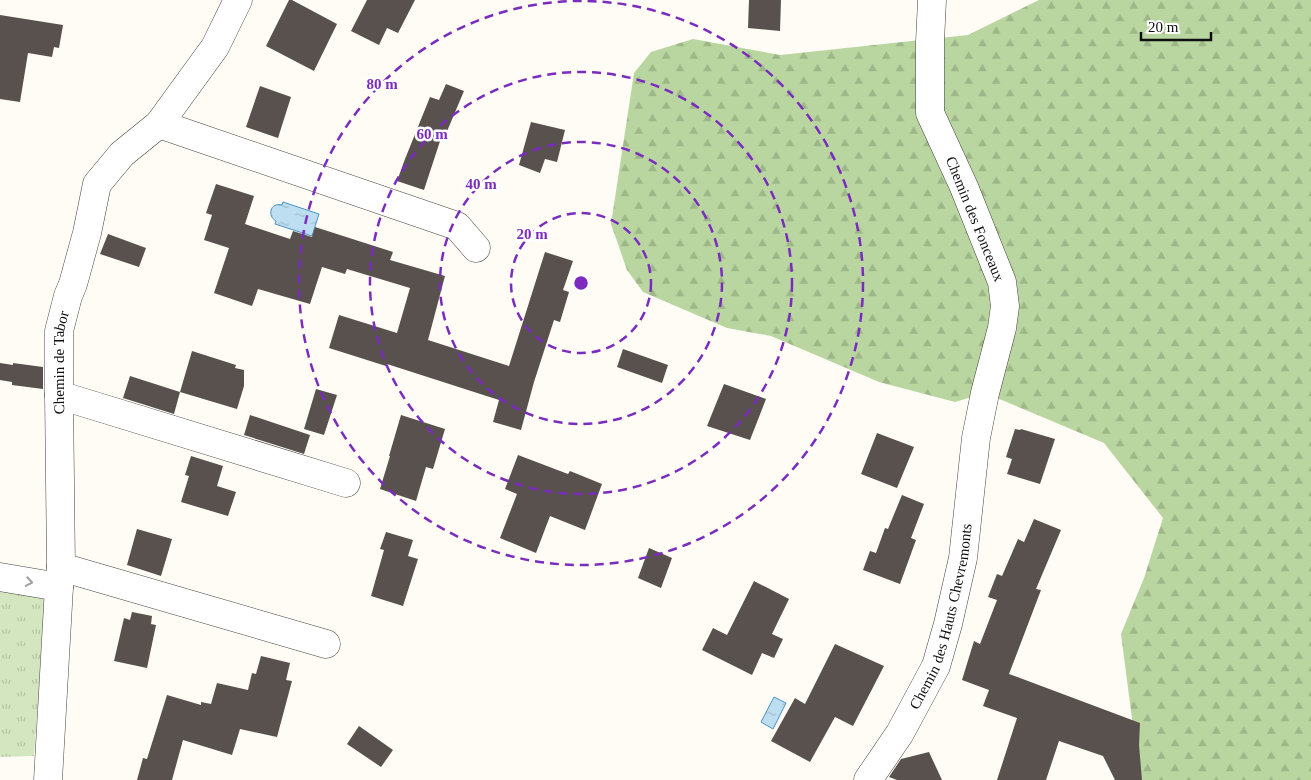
<svg xmlns="http://www.w3.org/2000/svg" width="1311" height="780" viewBox="0 0 1311 780" font-family="Georgia,serif">
	<style>
		.grass { fill: url(#grass-tufts) }
		.forest { fill: url(#forest-firs) }
		.water { fill: url(#water-ripples); stroke: #4a93c2 }
		.building { fill: #58514d }
		.lines { fill: none; stroke-linecap: round; stroke-linejoin: round }
		.minor-casing { stroke: #434343; stroke-width: 29 }
		.minor { stroke: #fff; stroke-width: 28 }
		.oneway { stroke: #9f9f9f }
		.ring { fill: none; stroke: #7b2cbf; stroke-width: 2.5; stroke-dasharray: 9 6 }
		.labels { text-anchor: middle; dominant-baseline: central; stroke-width: 5; stroke-linejoin: round; paint-order: stroke }
		.street-label { font-size: 15px; fill: #101010; stroke: #fff }
		.centre { fill: #7b2cbf; stroke: #fff; stroke-width: 2.5 }
		.ring-label { font-size: 15px; text-anchor: middle; font-weight: bold; fill: #7b2cbf; stroke: #fff; stroke-width: 5; stroke-linejoin: round; paint-order: stroke }
	</style>
	<defs>
		<pattern id="grass-tufts" width="24" height="20" patternUnits="userSpaceOnUse" patternTransform="scale(1.25)"><rect width="24" height="20" fill="#d4e6bf"/><path d="M3 7l-1-3M5 7V3M7 7l1-3M15 17l-1-3M17 17v-4M19 17l1-3" fill="none" stroke="#b5c4a3"/></pattern>
		<pattern id="forest-firs" width="22" height="20" patternUnits="userSpaceOnUse" patternTransform="scale(1.25)"><rect width="22" height="20" fill="#b9d6a0"/><path d="M5 1l3.5 6h-7zM16 11l3.5 6h-7z" fill="#9eb789"/></pattern>
		<pattern id="water-ripples" width="26" height="14" patternUnits="userSpaceOnUse" patternTransform="scale(1.25)"><rect width="26" height="14" fill="#bddef1"/><path d="M2 4q2-2 4 0t4 0M15 11q2-2 4 0t4 0" fill="none" stroke="#a1bdce"/></pattern>
	</defs>
	<rect width="100%" height="100%" fill="#fefcf4"/>
	<!-- grass -->
	<path class="grass" d="M 0,588 L 46,595 L 34,756 L 0,757 Z"/>
	<!-- forest -->
	<path class="forest" d="M 1039,0 L 1311,0 L 1311,780 L 1140,780 L 1121,634 L 1144,578 L 1163,518 L 1104,443 L 985,393 L 955,402 L 879,382 L 771,336 L 727,328 L 643,292 L 627,270 L 611,224 L 634,73 L 651,52 L 693,39 L 780,55 L 968,35 Z"/>
	<!-- water -->
	<path class="water" d="M 283,202 L 319,214 L 312,236 L 275,224 L 276,221 C 267,216 270,202 282,205 Z
		M 774,697 L 786,703 L 773,729 L 761,722 Z"/>
	<!-- building -->
	<path class="building" d="M 289,0 L 292,0 L 337,24 L 314,71 L 266,46 Z
		M 367,0 L 415,0 L 398,33 L 387,28 L 379,45 L 351,31 Z
		M 749,0 L 781,0 L 780,31 L 748,28 Z
		M 0,15 L 63,25 L 59,48 L 54,47 L 52,57 L 28,53 L 20,102 L 0,99 Z
		M 446,84 L 464,91 L 445,136 L 442,135 L 424,190 L 397,181 L 405,159 L 430,97 L 439,100 Z
		M 260,86 L 291,97 L 278,138 L 246,127 Z
		M 531,122 L 565,130 L 557,162 L 545,159 L 540,173 L 519,165 Z
		M 216,184 L 254,196 L 245,224 L 290,239 L 293,231 L 312,237 L 315,227 L 393,252 L 390,260 L 445,276 L 428,340 L 509,366 L 545,252 L 573,261 L 563,290 L 569,292 L 560,322 L 554,320 L 534,382 L 521,430 L 493,422 L 499,400 L 387,364 L 386,366 L 329,348 L 339,315 L 397,333 L 410,288 L 347,269 L 345,274 L 322,267 L 310,304 L 258,289 L 252,306 L 214,293 L 229,248 L 204,240 L 212,215 L 206,213 Z
		M 108,234 L 146,248 L 139,267 L 100,254 Z
		M 623,349 L 668,365 L 662,383 L 617,367 Z
		M 192,351 L 236,365 L 235,368 L 244,370 L 244,386 L 237,409 L 180,392 L 174,414 L 123,398 L 130,376 L 180,392 Z
		M 0,363 L 13,365 L 13,363 L 43,367 L 43,389 L 12,385 L 12,382 L 0,380 Z
		M 724,384 L 766,399 L 750,440 L 707,426 Z
		M 316,389 L 337,395 L 324,435 L 304,429 Z
		M 250,415 L 310,435 L 304,454 L 244,435 Z
		M 401,415 L 445,429 L 433,469 L 426,467 L 416,501 L 380,489 L 390,456 L 389,456 Z
		M 1015,429 L 1020,430 L 1021,429 L 1055,439 L 1040,484 L 1007,474 L 1012,459 L 1006,457 Z
		M 877,433 L 914,447 L 897,488 L 861,474 Z
		M 518,455 L 568,474 L 570,471 L 602,484 L 585,530 L 550,516 L 536,553 L 500,538 L 517,494 L 505,489 Z
		M 191,456 L 223,466 L 217,486 L 236,492 L 228,516 L 181,502 L 189,476 L 185,475 Z
		M 902,495 L 924,504 L 911,538 L 916,540 L 900,584 L 863,570 L 870,551 L 876,553 L 885,528 L 888,529 Z
		M 1034,519 L 1061,530 L 1036,589 L 1041,590 L 1009,674 L 1140,723 L 1139,745 L 1142,780 L 1115,780 L 1103,756 L 1059,741 L 1046,780 L 997,780 L 1017,718 L 983,706 L 989,690 L 962,680 L 974,641 L 980,644 L 997,600 L 988,597 L 997,574 L 1002,576 L 1018,539 L 1024,542 Z
		M 137,529 L 172,539 L 161,576 L 127,565 Z
		M 386,532 L 413,540 L 408,556 L 418,559 L 403,606 L 371,596 L 384,550 L 380,549 Z
		M 649,548 L 672,558 L 661,588 L 638,578 Z
		M 754,581 L 789,599 L 772,634 L 783,639 L 774,658 L 762,653 L 752,675 L 702,650 L 713,628 L 727,635 Z
		M 132,612 L 152,616 L 151,624 L 156,625 L 147,668 L 114,661 L 124,618 L 130,620 Z
		M 835,644 L 884,666 L 853,726 L 835,717 L 810,762 L 771,741 L 795,698 L 805,704 Z
		M 261,656 L 290,663 L 286,680 L 292,681 L 277,737 L 240,729 L 232,755 L 183,740 L 172,780 L 137,780 L 143,758 L 147,759 L 167,695 L 201,705 L 201,702 L 211,704 L 217,683 L 248,690 L 252,673 L 256,674 Z
		M 359,726 L 393,750 L 381,767 L 347,744 Z
		M 929,752 L 942,780 L 897,780 L 889,777 L 901,759 Z"/>
	<g class="lines">
		<defs>
			<g id="minor">
				<path d="M 159,124 L 457,226 L 476,248"/>
				<path d="M 59,395 L 346,483"/>
				<path d="M 61,567 L 326,644"/>
				<path d="M 0,577 L 59,587"/>
				<path id="s1" d="M 48,780 L 59,587 L 61,567 L 59,395 L 59,331 L 68,296 L 73,284 L 87,233 L 97,184 L 122,154 L 159,124 L 215,47 L 238,0"/>
				<path id="s2" d="M 868,780 L 900,733 L 936,666 L 948,624 L 963,558 L 976,438 L 985,393 L 1002,328 L 1005,306 L 1002,282 L 964,187 L 930,113 L 930,42 L 932,0"/>
			</g>
		</defs>
		<!-- minor casing -->
		<use href="#minor" class="minor-casing"/>
		<!-- minor -->
		<use href="#minor" class="minor"/>
	</g>
	<!-- one-way arrows -->
	<defs><path id="oneway-chevron" d="M-2-3.5L2.5 0L-2 3.5" fill="none" stroke-width="1.6" stroke-linecap="round" stroke-linejoin="round" transform="scale(1.25)"/></defs>
	<use class="oneway" href="#oneway-chevron" transform="translate(29 582) rotate(10)"/>
	<!-- distance rings -->
	<g class="ring">
		<circle cx="581" cy="283" r="70"/>
		<circle cx="581" cy="283" r="141"/>
		<circle cx="581" cy="283" r="211"/>
		<circle cx="581" cy="283" r="282"/>
	</g>
	<g class="labels">
		<!-- street labels -->
		<g class="street-label">
			<text transform="translate(975 219) rotate(68)">Chemin des Fonceaux</text>
			<text stroke="none"><textPath href="#s1" startOffset="418">Chemin de Tabor</textPath></text>
			<text stroke="none"><textPath href="#s2" startOffset="182">Chemin des Hauts Chevremonts</textPath></text>
		</g>
	</g>
	<circle cx="581" cy="283" r="8" class="centre"/>
	<g class="ring-label">
		<text x="382" y="89">80 m</text>
		<text x="432" y="139">60 m</text>
		<text x="481" y="189">40 m</text>
		<text x="532" y="239">20 m</text>
	</g>
	<!-- scale -->
	<path d="M1141 32v8h70v-8" fill="none" stroke="#101010" stroke-width="2.5"/>
	<text x="1148" y="32" font-size="15" fill="#101010" stroke="#ffffff" stroke-width="4" paint-order="stroke">20 m</text>
</svg>
